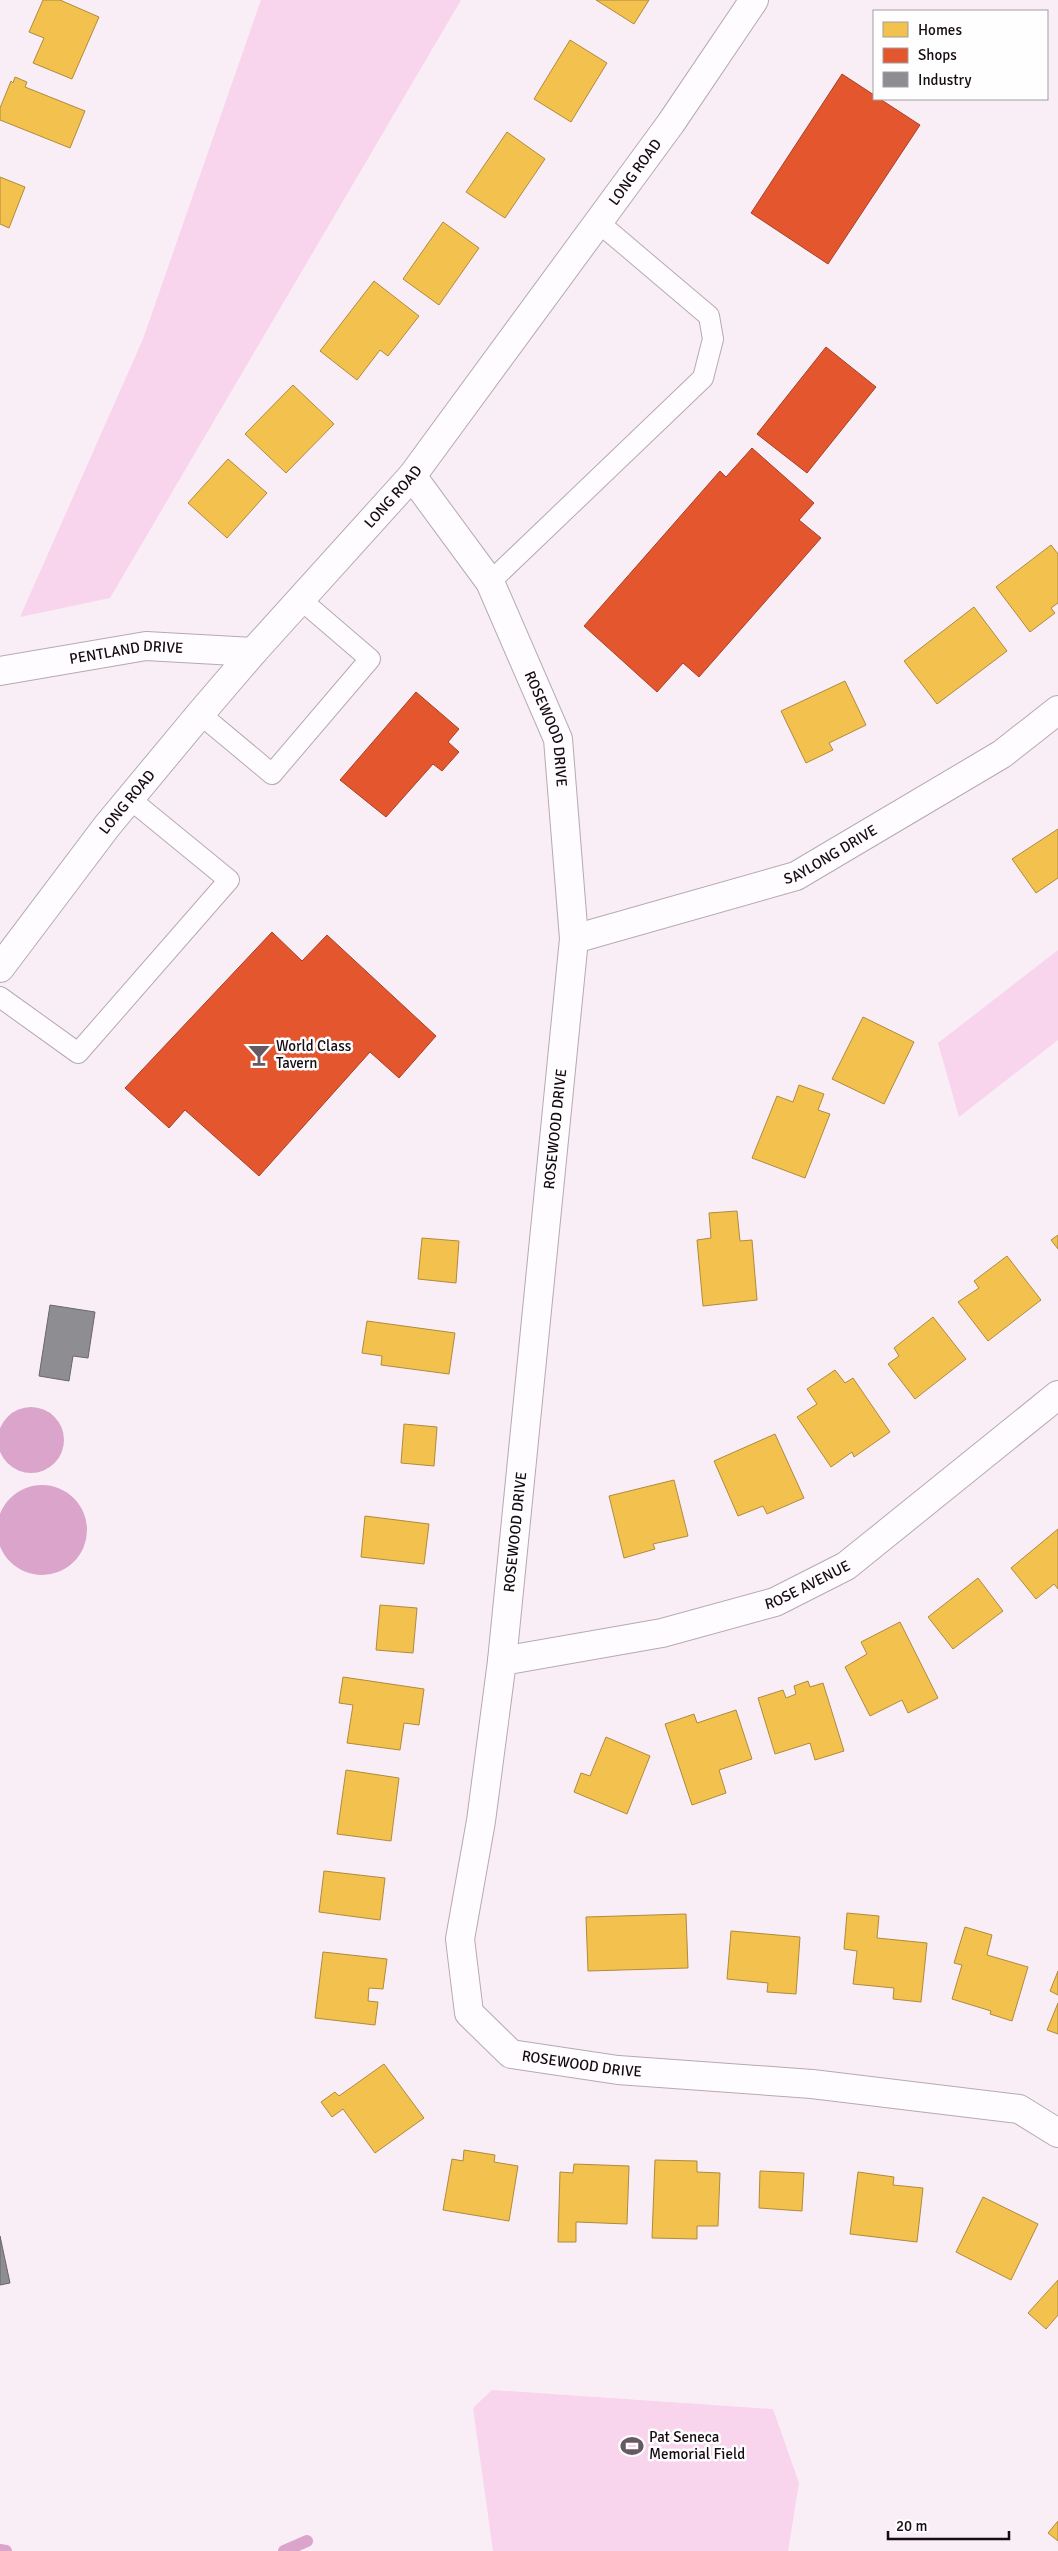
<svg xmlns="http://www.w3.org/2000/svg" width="1058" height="2551" viewBox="0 0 1058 2551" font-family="Signika,sans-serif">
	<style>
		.green { fill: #f8d4ed }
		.water { fill: #daa4cb }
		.homes { fill: #f2c14e; stroke: #b08a3c }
		.shops { fill: #e4572e; stroke: #a64026 }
		.industry { fill: #8d8d92; stroke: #69666c }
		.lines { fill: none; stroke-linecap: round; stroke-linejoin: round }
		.stream { stroke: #daa4cb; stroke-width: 12 }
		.lane-casing { stroke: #b5aab1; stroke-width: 22 }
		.street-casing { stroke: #b5aab1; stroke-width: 30 }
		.secondary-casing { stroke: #b5aab1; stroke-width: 30 }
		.lane { stroke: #fefcfe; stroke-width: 20 }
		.street { stroke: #fefcfe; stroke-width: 28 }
		.secondary { stroke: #fefcfe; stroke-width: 28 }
		.labels { text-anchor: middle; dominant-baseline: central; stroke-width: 5; stroke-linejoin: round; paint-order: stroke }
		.street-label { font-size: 15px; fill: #160b13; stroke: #fefefe }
		.poi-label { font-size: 15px; fill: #160b13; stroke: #fefefe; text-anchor: start }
	</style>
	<rect width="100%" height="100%" fill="#faeef6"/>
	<!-- green -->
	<path class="green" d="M 261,0 L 461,0 L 110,598 L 20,617 L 143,339 Z
		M 1058,950 L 1058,1040 L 959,1117 L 938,1043 Z
		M 492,2390 L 773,2409 L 799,2483 L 788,2551 L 493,2551 L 473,2408 Z"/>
	<!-- water -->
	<path class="water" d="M-2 1440a33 33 0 1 1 66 0a33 33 0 1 1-66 0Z
		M-3 1530a45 45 0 1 1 90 0a45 45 0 1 1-90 0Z"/>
	<!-- homes -->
	<path class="homes" d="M 43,0 L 60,0 L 99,17 L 72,79 L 33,63 L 44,38 L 29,32 Z
		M 596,0 L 649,0 L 634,24 Z
		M 570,40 L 607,63 L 571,122 L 534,99 Z
		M 15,77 L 27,82 L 25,87 L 85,111 L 70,148 L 0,120 L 0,108 L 11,81 L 13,83 Z
		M 507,132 L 545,159 L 505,218 L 466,192 Z
		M 0,177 L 25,187 L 9,228 L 0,224 Z
		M 443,222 L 479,248 L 439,305 L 403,279 Z
		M 374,281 L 419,316 L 388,356 L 380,350 L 357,380 L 320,351 Z
		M 293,385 L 334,424 L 286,473 L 245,434 Z
		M 228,459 L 267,493 L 227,538 L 188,503 Z
		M 1051,545 L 1058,554 L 1058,603 L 1051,608 L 1055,613 L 1030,632 L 996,587 Z
		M 974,607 L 1007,651 L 937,704 L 904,661 Z
		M 845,681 L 866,725 L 829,743 L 833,750 L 806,763 L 781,711 Z
		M 1058,829 L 1058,878 L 1036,893 L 1012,859 Z
		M 863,1017 L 914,1042 L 884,1104 L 832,1079 Z
		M 799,1085 L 824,1094 L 818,1110 L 830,1114 L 805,1178 L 752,1158 L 777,1096 L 793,1102 Z
		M 737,1211 L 740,1241 L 752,1240 L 757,1300 L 703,1306 L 697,1240 L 711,1238 L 709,1213 Z
		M 1058,1235 L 1058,1249 L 1051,1240 Z
		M 422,1238 L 459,1241 L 456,1283 L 418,1279 Z
		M 1007,1256 L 1041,1300 L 988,1341 L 958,1302 L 979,1288 L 974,1281 Z
		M 933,1317 L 966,1359 L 915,1399 L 888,1364 L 899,1356 L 894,1348 Z
		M 367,1321 L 455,1333 L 449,1374 L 381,1365 L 382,1356 L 362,1353 Z
		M 835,1370 L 845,1383 L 853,1378 L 890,1432 L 854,1457 L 852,1452 L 831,1467 L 797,1417 L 817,1404 L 807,1389 Z
		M 404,1424 L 437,1427 L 434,1466 L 401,1463 Z
		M 775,1434 L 804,1498 L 767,1514 L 763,1506 L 738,1516 L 714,1461 Z
		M 674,1480 L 688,1536 L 653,1544 L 655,1549 L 624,1558 L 609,1496 Z
		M 365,1516 L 429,1524 L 424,1564 L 361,1557 Z
		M 1058,1529 L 1058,1589 L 1054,1584 L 1036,1599 L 1011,1568 Z
		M 978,1578 L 1003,1611 L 953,1649 L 928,1617 Z
		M 380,1605 L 417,1608 L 413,1653 L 376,1650 Z
		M 900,1622 L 938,1698 L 908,1713 L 902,1700 L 870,1716 L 845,1667 L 867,1654 L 861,1642 Z
		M 343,1677 L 424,1689 L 419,1725 L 404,1723 L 400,1750 L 347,1743 L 353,1705 L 339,1703 Z
		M 808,1681 L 810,1687 L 823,1683 L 844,1751 L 815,1760 L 810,1743 L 775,1754 L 758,1698 L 783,1690 L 786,1698 L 796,1694 L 794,1686 Z
		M 736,1710 L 752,1759 L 719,1770 L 726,1793 L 692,1805 L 665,1724 L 694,1714 L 697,1723 Z
		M 606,1737 L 650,1756 L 627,1814 L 574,1792 L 581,1773 L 590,1776 Z
		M 346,1770 L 399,1778 L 391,1841 L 337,1834 Z
		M 324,1871 L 385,1878 L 380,1920 L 319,1912 Z
		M 847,1913 L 879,1916 L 877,1938 L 927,1943 L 921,2002 L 893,1999 L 894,1988 L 853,1984 L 857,1951 L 844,1949 Z
		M 686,1914 L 688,1968 L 588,1971 L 586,1917 Z
		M 965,1927 L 992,1935 L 987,1955 L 1028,1967 L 1012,2021 L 990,2014 L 991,2011 L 952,1999 L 962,1965 L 954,1963 Z
		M 731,1931 L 800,1937 L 796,1994 L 767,1992 L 768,1983 L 727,1979 Z
		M 323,1952 L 387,1959 L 383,1989 L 369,1988 L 368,2001 L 378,2002 L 375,2025 L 315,2018 Z
		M 1058,1971 L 1058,1995 L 1050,1991 Z
		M 1058,2003 L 1058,2034 L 1047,2030 Z
		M 384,2064 L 424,2118 L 375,2153 L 343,2109 L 332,2117 L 321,2102 L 335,2092 L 339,2096 Z
		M 464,2150 L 495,2155 L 494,2162 L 518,2166 L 509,2221 L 443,2210 L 452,2159 L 463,2161 Z
		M 655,2160 L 697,2161 L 697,2172 L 720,2173 L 718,2226 L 697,2226 L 697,2239 L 652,2238 Z
		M 574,2164 L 629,2166 L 627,2224 L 576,2222 L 576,2242 L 558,2242 L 560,2172 L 573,2173 Z
		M 760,2171 L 804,2173 L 802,2211 L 759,2208 Z
		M 858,2172 L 894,2177 L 893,2185 L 923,2188 L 917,2242 L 850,2234 Z
		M 983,2197 L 1038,2224 L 1011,2280 L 956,2252 Z
		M 1058,2280 L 1058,2315 L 1046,2329 L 1028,2313 Z
		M 1058,2521 L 1058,2541 L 1048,2533 Z"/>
	<!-- shops -->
	<path class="shops" d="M 842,74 L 874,95 L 874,99 L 880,99 L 920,125 L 828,264 L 751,213 Z
		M 826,347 L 876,387 L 807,473 L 757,434 Z
		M 752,448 L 814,503 L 799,520 L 821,538 L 699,677 L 683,663 L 657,692 L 584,626 L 720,471 L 726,477 Z
		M 416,692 L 459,729 L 448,742 L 459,752 L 442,771 L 433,764 L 386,817 L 340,780 Z
		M 272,932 L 302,961 L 327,935 L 436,1036 L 399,1078 L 370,1052 L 259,1176 L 185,1110 L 169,1128 L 125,1088 Z"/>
	<!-- industry -->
	<path class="industry" d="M 50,1305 L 95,1312 L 88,1358 L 73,1356 L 69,1381 L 39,1376 Z
		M 0,2236 L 10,2283 L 0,2285 Z"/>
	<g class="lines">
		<!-- stream -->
		<path class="stream" d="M 0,2550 L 6,2551
			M 284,2551 L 307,2541"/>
		<defs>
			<path id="lane" d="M 490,582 L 703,378 L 713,339 L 709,316 L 598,222
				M 200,714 L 272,774 L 370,659 L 300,599
				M 0,997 L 78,1053 L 229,880 L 130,799"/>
			<g id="street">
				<path id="s1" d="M 412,476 L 490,582 L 558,739 L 574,939 L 502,1661 L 481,1821 L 460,1939 L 469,2013 L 511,2054 L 618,2070 L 812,2084 L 1019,2109 L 1058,2133"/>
				<path id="s2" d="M 0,671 L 146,646 L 253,652"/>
				<path id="s3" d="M 574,939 L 796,876 L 1002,754 L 1058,710"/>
				<path id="s4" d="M 502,1661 L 662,1633 L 775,1602 L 846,1566 L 1058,1395"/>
			</g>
			<g id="secondary">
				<path id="s5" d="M 0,968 L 107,826 L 200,714 L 253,652 L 412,476 L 671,123 L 754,0"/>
			</g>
		</defs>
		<!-- lane casing -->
		<use href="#lane" class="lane-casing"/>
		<!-- street casing -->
		<use href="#street" class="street-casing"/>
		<!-- secondary casing -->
		<use href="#secondary" class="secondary-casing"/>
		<!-- lane -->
		<use href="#lane" class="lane"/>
		<!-- street -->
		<use href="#street" class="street"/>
		<!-- secondary -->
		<use href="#secondary" class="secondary"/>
	</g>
	<!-- icons -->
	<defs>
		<symbol id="bar-bare" viewBox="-9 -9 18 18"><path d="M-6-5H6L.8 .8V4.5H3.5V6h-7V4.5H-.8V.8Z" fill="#665a62" stroke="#fefefe" stroke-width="2.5" paint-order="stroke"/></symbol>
		<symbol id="stadium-bare" viewBox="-9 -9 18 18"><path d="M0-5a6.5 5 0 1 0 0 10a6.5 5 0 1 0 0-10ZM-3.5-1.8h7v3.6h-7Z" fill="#665a62" stroke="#fefefe" stroke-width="2.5" paint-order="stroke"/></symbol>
	</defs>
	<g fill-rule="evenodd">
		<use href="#bar-bare" x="243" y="1039" width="32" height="32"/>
		<use href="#stadium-bare" x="616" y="2430" width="32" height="32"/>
	</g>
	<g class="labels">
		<!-- street labels -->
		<g class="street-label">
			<text stroke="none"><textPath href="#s5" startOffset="1019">LONG ROAD</textPath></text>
			<text stroke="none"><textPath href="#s5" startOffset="614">LONG ROAD</textPath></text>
			<text stroke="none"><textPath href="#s2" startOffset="128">PENTLAND DRIVE</textPath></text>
			<text stroke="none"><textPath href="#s1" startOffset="290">ROSEWOOD DRIVE</textPath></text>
			<text stroke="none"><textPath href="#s5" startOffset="209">LONG ROAD</textPath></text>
			<text stroke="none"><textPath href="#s3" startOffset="271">SAYLONG DRIVE</textPath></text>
			<text transform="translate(555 1129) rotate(-84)">ROSEWOOD DRIVE</text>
			<text transform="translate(515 1532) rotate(-84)">ROSEWOOD DRIVE</text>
			<text stroke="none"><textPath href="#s4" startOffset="316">ROSE AVENUE</textPath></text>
			<text stroke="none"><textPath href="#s1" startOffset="1715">ROSEWOOD DRIVE</textPath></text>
		</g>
		<!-- poi labels -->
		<g class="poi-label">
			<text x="276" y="1046">World Class<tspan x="276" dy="17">Tavern</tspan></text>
			<text x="649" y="2437">Pat Seneca<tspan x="649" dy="17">Memorial Field</tspan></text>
		</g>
	</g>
	<!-- legend -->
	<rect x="873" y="10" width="175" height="90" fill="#fefefe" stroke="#a19da0"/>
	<rect x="883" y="22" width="25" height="15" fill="#f2c14e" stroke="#a19da0"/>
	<text x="918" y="35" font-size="15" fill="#160b13">Homes</text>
	<rect x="883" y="48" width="25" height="15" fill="#e4572e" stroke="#a19da0"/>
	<text x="918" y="60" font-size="15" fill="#160b13">Shops</text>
	<rect x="883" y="72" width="25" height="15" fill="#8d8d92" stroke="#a19da0"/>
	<text x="918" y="85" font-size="15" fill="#160b13">Industry</text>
	<!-- scale -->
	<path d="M888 2531v8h121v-8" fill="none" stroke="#160b13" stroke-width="2.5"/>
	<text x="896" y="2531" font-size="15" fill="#160b13" stroke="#fefefe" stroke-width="4" paint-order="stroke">20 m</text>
</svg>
